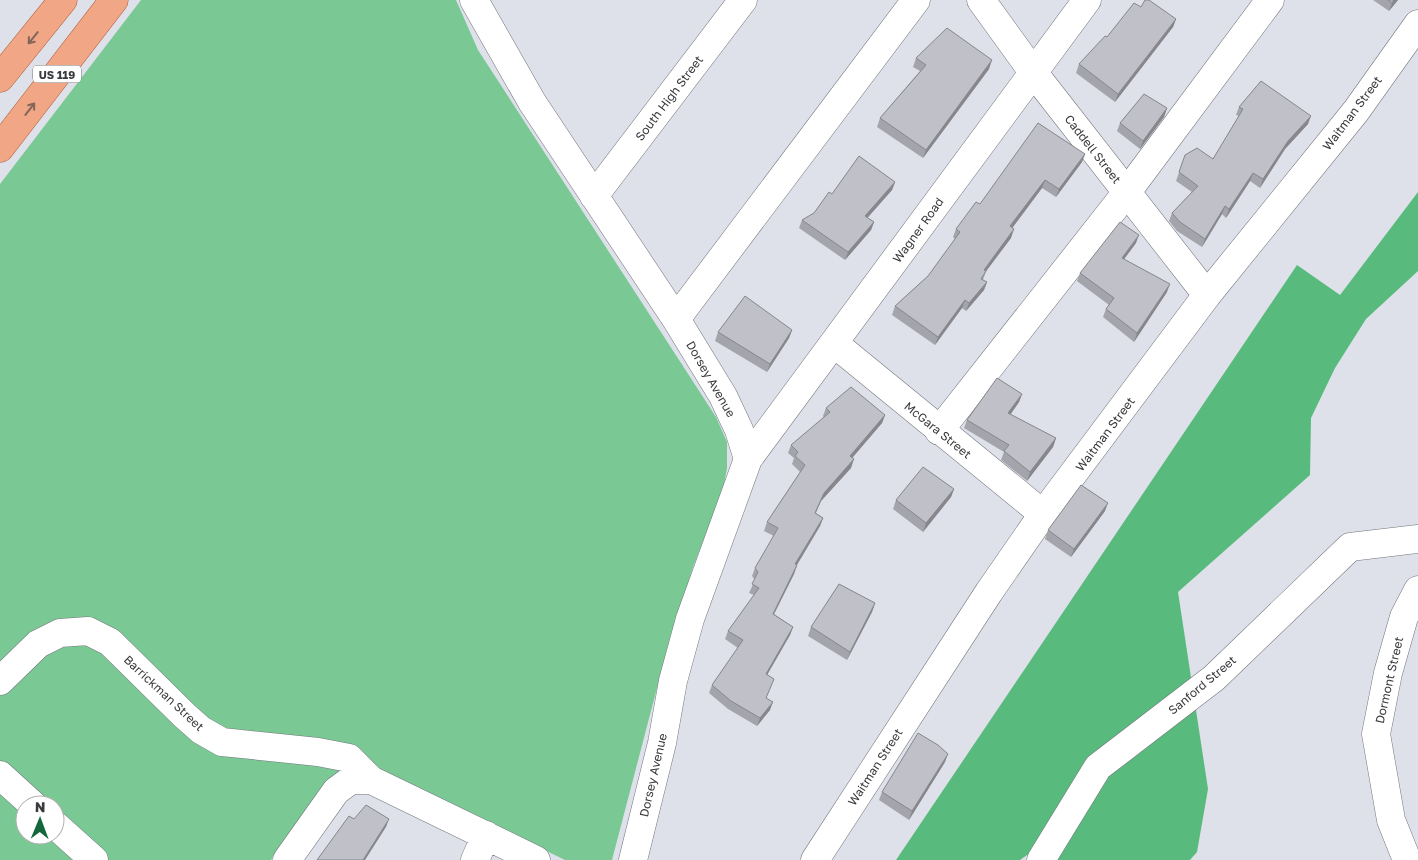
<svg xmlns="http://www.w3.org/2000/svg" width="1418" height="860" viewBox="0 0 1418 860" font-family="'Golos Text',sans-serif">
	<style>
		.green { fill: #7ac995; fill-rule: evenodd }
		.forest { fill: #59ba7d }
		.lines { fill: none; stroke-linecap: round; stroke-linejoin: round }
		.minor-casing { stroke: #73757c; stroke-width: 29 }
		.major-casing { stroke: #aa5a36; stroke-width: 29 }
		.minor { stroke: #fff; stroke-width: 28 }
		.major { stroke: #f1a685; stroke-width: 28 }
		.wall { fill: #a4a5ac }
		.shaded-wall { fill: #86868c }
		.building { fill: #bfc0c8; stroke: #86868c }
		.oneway { stroke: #83655a }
		.labels { text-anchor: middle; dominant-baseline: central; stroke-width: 4.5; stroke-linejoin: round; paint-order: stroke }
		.shield { fill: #fff; stroke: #747577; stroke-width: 1 }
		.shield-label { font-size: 11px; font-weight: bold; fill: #393a3d }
		.street-label { font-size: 12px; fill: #393a3d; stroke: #fff }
	</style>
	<rect width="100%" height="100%" fill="#dee1e9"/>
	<!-- green -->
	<path class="green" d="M 141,0 L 456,0 L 478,50 L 716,417 L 727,442 L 727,468 L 723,490 L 693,567 L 657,688 L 612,860 L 565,860 L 395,777 L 315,799 L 271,860 L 0,860 L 0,184 ZM 25,805 L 55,805 L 55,835 L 25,835 Z"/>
	<!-- forest -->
	<path class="forest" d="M 1418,192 L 1418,271 L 1366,319 L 1335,368 L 1311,418 L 1310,475 L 1178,592 L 1208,789 L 1197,852 L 1190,860 L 1041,860 L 1027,855 L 1020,860 L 896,860 L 1297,265 L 1340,295 Z"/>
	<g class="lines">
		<defs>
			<path id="minor" d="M 474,0 L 532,102 L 676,319 L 723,396 L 739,430 L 748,459 L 690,619 L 673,681 L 662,743 L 633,860
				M 981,0 L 1033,72 L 1207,295
				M 594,196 L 743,0
				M 676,319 L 916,0
				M 835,344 L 1043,514
				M 939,431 L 1127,192 L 1270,0
				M 748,459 L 1087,0
				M 0,681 L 38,644 L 60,633 L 88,631 L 110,642 L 184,715 L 201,730 L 222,742 L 318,752 L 349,758 L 371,780
				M 0,775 L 33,805
				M 55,825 L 94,860
				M 287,860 L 336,791 L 351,780 L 371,780 L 536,860
				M 475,860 L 486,835
				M 815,860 L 989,592 L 1043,514 L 1207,295 L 1356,111 L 1418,24
				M 1041,860 L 1098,767 L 1214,678 L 1350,547 L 1418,539
				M 1407,860 L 1391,820 L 1376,734 L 1388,673 L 1404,617 L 1418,590"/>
			<path id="major" d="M 0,78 L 63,0
				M 0,148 L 114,0"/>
		</defs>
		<!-- minor casing -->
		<use href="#minor" class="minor-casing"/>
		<!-- major casing -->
		<use href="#major" class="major-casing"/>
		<!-- minor -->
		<use href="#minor" class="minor"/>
		<!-- major -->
		<use href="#major" class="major"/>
	</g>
	<!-- wall -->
	<path class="wall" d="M 1373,0 L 1398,0 L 1389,11 Z
		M 1141,7 L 1176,19 L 1173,27 L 1115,102 L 1076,73 L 1079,64 L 1107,37 Z
		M 916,58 L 989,69 L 923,158 L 877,127 L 880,118 L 920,71 L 913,67 Z
		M 1239,107 L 1308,124 L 1285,149 L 1260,188 L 1250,181 L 1226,218 L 1222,214 L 1202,247 L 1177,231 L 1169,221 L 1172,213 L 1192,192 L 1176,181 L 1185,155 L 1213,159 L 1239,116 L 1236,115 Z
		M 1167,108 L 1164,117 L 1140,149 L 1117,131 L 1120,123 Z
		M 1085,154 L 1082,162 L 1056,197 L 1042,188 L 1012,228 L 1011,238 L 986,271 L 983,280 L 987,282 L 984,290 L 966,311 L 962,308 L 935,345 L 892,315 L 895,306 L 928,276 L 955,239 L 953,237 L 956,229 L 980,204 Z
		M 895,182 L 892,190 L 867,218 L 874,222 L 871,230 L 845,260 L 799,228 L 802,220 L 814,213 Z
		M 1136,243 L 1124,259 L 1167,292 L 1134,342 L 1103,317 L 1106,309 L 1109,305 L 1077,281 L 1080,273 Z
		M 792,330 L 789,338 L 767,372 L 715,341 L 718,332 Z
		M 1022,394 L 1019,402 L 1010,415 L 1056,438 L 1053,447 L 1027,481 L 1001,460 L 1004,452 L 964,428 L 967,420 Z
		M 826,408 L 885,415 L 882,423 L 852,458 L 851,468 L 821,501 L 816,513 L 823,518 L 820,526 L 797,565 L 794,574 L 774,614 L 793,627 L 790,635 L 767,675 L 774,679 L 766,698 L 770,710 L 757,726 L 728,709 L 709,693 L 712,685 L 738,648 L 725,639 L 728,631 L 754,595 L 749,593 L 755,580 L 752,576 L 755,568 L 774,536 L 764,531 L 767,522 L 800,472 L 792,464 L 794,458 L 788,453 L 791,445 L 824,418 L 823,416 Z
		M 954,489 L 951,497 L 923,532 L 893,509 L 896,500 Z
		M 1105,511 L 1071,557 L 1045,539 L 1048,530 Z
		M 875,603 L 872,612 L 847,660 L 808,636 L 811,627 Z
		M 945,762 L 909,820 L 879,800 L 882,792 Z"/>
	<!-- shaded-wall -->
	<path class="shaded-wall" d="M 1394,0 L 1398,0 L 1389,11 L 1392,3 Z
		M 1176,19 L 1173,27 L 1115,102 L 1118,94 Z
		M 992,60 L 989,69 L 923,158 L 926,150 Z
		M 1167,108 L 1164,117 L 1140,149 L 1143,141 Z
		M 1311,116 L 1308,124 L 1285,149 L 1260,188 L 1263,179 L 1288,141 Z
		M 1085,154 L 1082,162 L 1056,197 L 1059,189 Z
		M 1253,173 L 1250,181 L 1226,218 L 1229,209 Z
		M 1045,180 L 1042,188 L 1007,235 L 1010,226 Z
		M 895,182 L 892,190 L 862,224 L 865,216 Z
		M 1225,206 L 1222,214 L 1202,247 L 1205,239 Z
		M 874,222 L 871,230 L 845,260 L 848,252 Z
		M 1014,229 L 1011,238 L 981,278 L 984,270 Z
		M 1139,235 L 1136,243 L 1119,266 L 1122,258 Z
		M 987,282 L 984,290 L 966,311 L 969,303 Z
		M 1170,284 L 1167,292 L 1134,342 L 1137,333 Z
		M 965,300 L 962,308 L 935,345 L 938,337 Z
		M 792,330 L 789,338 L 767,372 L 770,364 Z
		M 1022,394 L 1019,402 L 1005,422 L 1008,413 Z
		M 885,415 L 882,423 L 847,464 L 850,456 Z
		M 1056,438 L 1053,447 L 1027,481 L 1030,472 Z
		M 854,459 L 851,468 L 821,501 L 812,521 L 824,493 Z
		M 954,489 L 951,497 L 923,532 L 926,523 Z
		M 1108,503 L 1105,511 L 1071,557 L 1074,549 Z
		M 823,518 L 820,526 L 792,573 L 795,564 Z
		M 797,565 L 794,574 L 770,622 L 773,614 Z
		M 875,603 L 872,612 L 847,660 L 850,652 Z
		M 793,627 L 790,635 L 763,682 L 766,674 Z
		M 773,702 L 770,710 L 757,726 L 760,718 Z
		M 948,754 L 945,762 L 909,820 L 912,811 Z
		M 389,819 L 386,827 L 365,860 L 363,860 Z"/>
	<!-- building -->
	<path class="building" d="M 1145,0 L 1149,0 L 1176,19 L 1118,94 L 1079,64 L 1105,36 L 1107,37 L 1134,3 L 1141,7 Z
		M 1388,0 L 1394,0 L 1392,3 Z
		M 947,28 L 992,60 L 926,150 L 880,118 L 926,65 L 916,58 Z
		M 1261,81 L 1311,116 L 1288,141 L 1263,179 L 1253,173 L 1229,209 L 1225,206 L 1205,239 L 1180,222 L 1172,213 L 1198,186 L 1179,172 L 1185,155 L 1197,148 L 1213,159 L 1243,109 L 1239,107 Z
		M 1144,94 L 1167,108 L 1143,141 L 1120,123 Z
		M 1038,123 L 1085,154 L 1059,189 L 1045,180 L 1010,226 L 1014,229 L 984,270 L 986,271 L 981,279 L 987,282 L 969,303 L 965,300 L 938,337 L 895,306 L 928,276 L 960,232 L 956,229 L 976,202 L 980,204 Z
		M 859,156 L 895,182 L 865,216 L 874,222 L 848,252 L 802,220 L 814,213 L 829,192 L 832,194 Z
		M 1120,222 L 1139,235 L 1122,258 L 1170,284 L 1137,333 L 1106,309 L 1114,298 L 1080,273 Z
		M 745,296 L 792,330 L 770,364 L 718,332 Z
		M 997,378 L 1022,394 L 1008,413 L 1056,438 L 1030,472 L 1004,451 L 1009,445 L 967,420 Z
		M 851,387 L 885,415 L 850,456 L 854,459 L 824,493 L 815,513 L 823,518 L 795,564 L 797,565 L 773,614 L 793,627 L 766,674 L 774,679 L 766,698 L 773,702 L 760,718 L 731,701 L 712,685 L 743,640 L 728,631 L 759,588 L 752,584 L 758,572 L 755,568 L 778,528 L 767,522 L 805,465 L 795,456 L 798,452 L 791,445 L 830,412 L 826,408 Z
		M 923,467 L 954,489 L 926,523 L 896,500 Z
		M 1081,485 L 1108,503 L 1074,549 L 1048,530 Z
		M 839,584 L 875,603 L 850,652 L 811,627 Z
		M 918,733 L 938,745 L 948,754 L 912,811 L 882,792 Z
		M 366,805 L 389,819 L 363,860 L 317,860 L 349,816 L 354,819 Z"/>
	<!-- one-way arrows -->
	<defs><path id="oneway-shaft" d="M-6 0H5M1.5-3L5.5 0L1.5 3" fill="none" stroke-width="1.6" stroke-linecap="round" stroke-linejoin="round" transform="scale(1.25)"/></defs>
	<g class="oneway">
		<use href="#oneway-shaft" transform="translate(33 38) rotate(129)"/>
		<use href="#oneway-shaft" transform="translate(30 109) rotate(-52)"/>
	</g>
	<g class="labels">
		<!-- shield labels -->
		<rect class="shield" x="33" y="65.5" width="48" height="17" rx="4"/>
		<g class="shield-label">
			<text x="57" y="74">US 119</text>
		</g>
		<!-- street labels -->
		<g class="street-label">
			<text transform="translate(669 98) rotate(-53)">South High Street</text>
			<text transform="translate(1352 113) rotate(-53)">Waitman Street</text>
			<text transform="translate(1093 149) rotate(52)">Caddell Street</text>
			<text transform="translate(918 230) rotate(-54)">Wagner Road</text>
			<text transform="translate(711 379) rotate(60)">Dorsey Avenue</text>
			<text transform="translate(938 430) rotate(39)">McGara Street</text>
			<text transform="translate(1105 434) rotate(-53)">Waitman Street</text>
			<text transform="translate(1389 680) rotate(-77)">Dormont Street</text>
			<text transform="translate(1202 685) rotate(-40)">Sanford Street</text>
			<text transform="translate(164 693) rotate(43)">Barrickman Street</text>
			<text transform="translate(875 767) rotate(-57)">Waitman Street</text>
			<text transform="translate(653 775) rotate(-77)">Dorsey Avenue</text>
		</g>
	</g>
	<!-- north arrow -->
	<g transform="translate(40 820) rotate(1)"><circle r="24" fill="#ffffff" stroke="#b0b0b1"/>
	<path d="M0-4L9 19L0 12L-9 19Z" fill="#12683a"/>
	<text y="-8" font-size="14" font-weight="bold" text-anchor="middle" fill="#393a3d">N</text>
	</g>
</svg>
